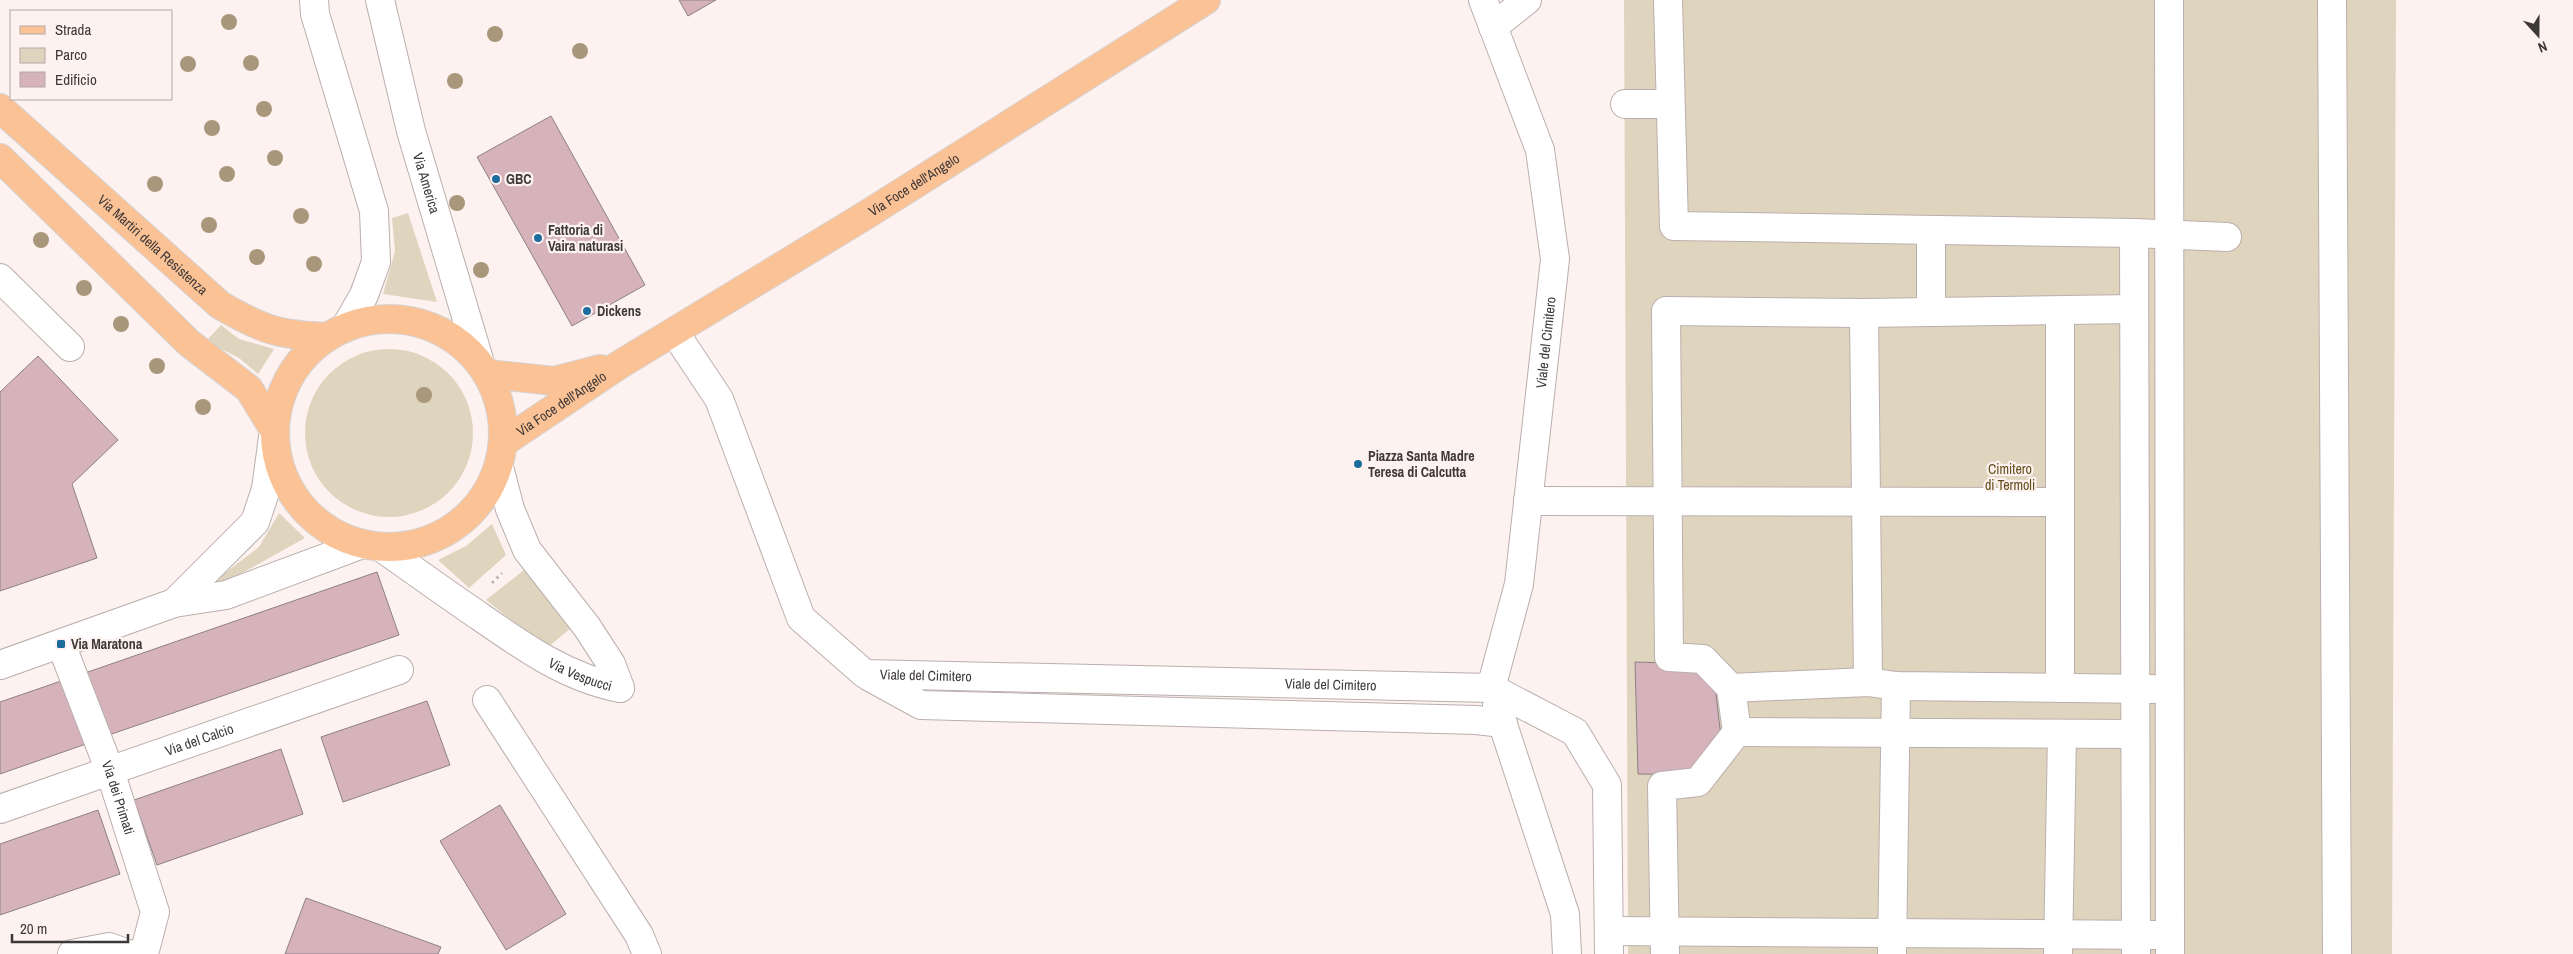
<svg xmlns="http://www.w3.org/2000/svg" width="2573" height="954" viewBox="0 0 2573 954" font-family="'Archivo Narrow',sans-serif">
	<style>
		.green { fill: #dfd5be }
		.building { fill: #d6b2bd; stroke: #8c8184 }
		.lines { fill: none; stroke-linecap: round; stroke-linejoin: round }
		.minor-casing { stroke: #bbafad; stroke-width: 30 }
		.major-casing { stroke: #d5d3d3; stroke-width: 30 }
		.path { stroke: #bdb4b2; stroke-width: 3; stroke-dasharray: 2.5 4; stroke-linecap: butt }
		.minor { stroke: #fff; stroke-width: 28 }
		.major { stroke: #fbc295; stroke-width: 28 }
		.tree { fill: #a8977a }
		.poi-dot { fill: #1e6c9e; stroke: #fef2f0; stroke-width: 2 }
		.labels { text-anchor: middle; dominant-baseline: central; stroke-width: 4.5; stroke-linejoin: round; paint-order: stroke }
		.poi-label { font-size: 14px; font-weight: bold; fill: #3e3939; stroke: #fef2f0; text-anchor: start }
		.street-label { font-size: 14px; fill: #3e3939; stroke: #fef2f0 }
		.park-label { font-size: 14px; fill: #624d19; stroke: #fef2f0 }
	</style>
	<rect width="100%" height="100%" fill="#fef2f0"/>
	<!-- green -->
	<path class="green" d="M 1624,0 L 2396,0 L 2392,954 L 1628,954 Z
		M 408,213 L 437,302 L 383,294 L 395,251 L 392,218 Z
		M 221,325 L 239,339 L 274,349 L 258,374 L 239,358 L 206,341 Z
		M305 433a84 84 0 1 1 168 0a84 84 0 1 1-168 0Z
		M 279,513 L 305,538 L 208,592 L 204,589 L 259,547 Z
		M 492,524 L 506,555 L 469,588 L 438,560 L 466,546 Z
		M 524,570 L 571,628 L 547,648 L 486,600 Z"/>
	<!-- building -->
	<path class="building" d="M 679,0 L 716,0 L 688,16 Z
		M 551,116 L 645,285 L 572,326 L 477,157 Z
		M 38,356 L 118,440 L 72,484 L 97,558 L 0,591 L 0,392 Z
		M 377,572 L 399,635 L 106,736 L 85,673 Z
		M 1635,662 L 1701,664 L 1714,678 L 1721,737 L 1699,775 L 1638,774 Z
		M 64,680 L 86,744 L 0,774 L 0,702 Z
		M 427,701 L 450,765 L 343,802 L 321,737 Z
		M 281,749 L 303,814 L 157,865 L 134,800 Z
		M 500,805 L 566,914 L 506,950 L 440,841 Z
		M 98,810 L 120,874 L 0,915 L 0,844 Z
		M 306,898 L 441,947 L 438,954 L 285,954 Z"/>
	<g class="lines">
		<defs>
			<g id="minor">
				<path d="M 314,0 L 315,14 L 374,211 L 376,262 L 364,295 L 345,328"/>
				<path id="s1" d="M 380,0 L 411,131 L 480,363"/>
				<path d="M 1668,0 L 1674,226 L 2134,233 L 2227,237"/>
				<path d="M 2169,0 L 2170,954"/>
				<path d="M 2332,0 L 2337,954"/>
				<path d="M 1493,27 L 1527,0"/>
				<path d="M 1625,104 L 1670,104"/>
				<path d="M 2134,233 L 2136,954"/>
				<path d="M 0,278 L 70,347"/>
				<path d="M 2060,311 L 2060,688"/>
				<path d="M 1931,312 L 1931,230"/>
				<path d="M 1864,313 L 1868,682"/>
				<path id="s2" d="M 675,333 L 719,399 L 801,618 L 865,674 L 1491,688 L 1519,584 L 1555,259 L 1540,150 L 1483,0"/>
				<path d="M 499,467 L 510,509 L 527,550 L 587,627 L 611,664 L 620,688"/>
				<path d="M 1528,501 L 2060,502"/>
				<path id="s3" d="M 382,548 C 415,571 448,595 482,618 C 525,648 568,678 620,688"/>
				<path d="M 174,603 L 255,522 L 266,489 L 274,430"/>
				<path id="s4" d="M 61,644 L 110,771 L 155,912 L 144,954"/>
				<path d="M 0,665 L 174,603 L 226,595 L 360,545"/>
				<path d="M 870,677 L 921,705 L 1476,720 L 1503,723"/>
				<path d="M 1491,688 L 1575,732 L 1607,785 L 1609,954"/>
				<path d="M 1731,688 L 1868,682 L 1896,686 L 2152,689"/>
				<path d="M 487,700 L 639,935 L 647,954"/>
				<path d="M 1497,706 L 1565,914 L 1567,954"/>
				<path d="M 1737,732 L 2135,734"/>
				<path id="s5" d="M 0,809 L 399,670"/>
				<path d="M 1609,931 L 2155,935"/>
				<path d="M 72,954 L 109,947 L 128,954"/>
				<path d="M 1665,954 L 1662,786 L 1698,782 L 1737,732 L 1731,688 L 1703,659 L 1669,657 L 1666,311 L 1864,313 L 2134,309"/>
				<path d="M 1892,954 L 1896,686"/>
				<path d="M 2058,954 L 2062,734"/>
			</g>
			<g id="major">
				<path id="s6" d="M 0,108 L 220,305 C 263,330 278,335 328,337"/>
				<path d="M 0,158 L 189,343 L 249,389 L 274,430"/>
				<circle cx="389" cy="433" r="114"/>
				<path d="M 487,374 L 554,381 L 600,369"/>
				<path id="s7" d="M 504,442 L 619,365 L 866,215 L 1206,0"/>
			</g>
		</defs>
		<!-- minor casing -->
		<use href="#minor" class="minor-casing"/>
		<!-- major casing -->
		<use href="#major" class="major-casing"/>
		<!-- path -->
		<path class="path" d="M 492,583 L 502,573"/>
		<!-- minor -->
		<use href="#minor" class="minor"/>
		<!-- major -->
		<use href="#major" class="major"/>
	</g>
	<!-- trees -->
	<g class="tree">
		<circle cx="229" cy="22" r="8"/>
		<circle cx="495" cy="34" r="8"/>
		<circle cx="580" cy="51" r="8"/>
		<circle cx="251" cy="63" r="8"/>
		<circle cx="188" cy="64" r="8"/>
		<circle cx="455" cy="81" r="8"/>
		<circle cx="264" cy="109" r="8"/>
		<circle cx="212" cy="128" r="8"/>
		<circle cx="275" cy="158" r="8"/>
		<circle cx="227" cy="174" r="8"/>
		<circle cx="155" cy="184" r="8"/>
		<circle cx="457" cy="203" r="8"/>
		<circle cx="301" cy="216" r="8"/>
		<circle cx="209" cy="225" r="8"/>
		<circle cx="41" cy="240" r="8"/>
		<circle cx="257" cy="257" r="8"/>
		<circle cx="314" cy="264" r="8"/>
		<circle cx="481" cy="270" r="8"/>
		<circle cx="84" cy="288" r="8"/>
		<circle cx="121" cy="324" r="8"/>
		<circle cx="157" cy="366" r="8"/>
		<circle cx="424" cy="395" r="8"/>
		<circle cx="203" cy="407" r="8"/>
	</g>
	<!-- markers -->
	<g class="poi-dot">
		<circle cx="496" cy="179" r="5"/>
		<circle cx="538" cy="238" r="5"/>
		<circle cx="587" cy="311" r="5"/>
		<circle cx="1358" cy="464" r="5"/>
		<rect x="56" y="639" width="10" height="10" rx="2.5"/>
	</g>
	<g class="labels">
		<!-- poi labels -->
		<g class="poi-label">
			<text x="506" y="179">GBC</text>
			<text x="548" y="230">Fattoria di<tspan x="548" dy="16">Vaira naturasi</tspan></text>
			<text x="597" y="311">Dickens</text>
			<text x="1368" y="456">Piazza Santa Madre<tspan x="1368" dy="16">Teresa di Calcutta</tspan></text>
			<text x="71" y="644">Via Maratona</text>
		</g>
		<!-- street labels -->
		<g class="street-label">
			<text stroke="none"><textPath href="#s1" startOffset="189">Via America</textPath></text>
			<text stroke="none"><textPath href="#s7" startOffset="484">Via Foce dell'Angelo</textPath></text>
			<text stroke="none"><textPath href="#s6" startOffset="205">Via Martiri della Resistenza</textPath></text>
			<text stroke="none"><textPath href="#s2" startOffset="1375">Viale del Cimitero</textPath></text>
			<text stroke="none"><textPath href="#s7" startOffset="69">Via Foce dell'Angelo</textPath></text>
			<text stroke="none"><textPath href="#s3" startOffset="236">Via Vespucci</textPath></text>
			<text stroke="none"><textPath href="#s2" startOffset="459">Viale del Cimitero</textPath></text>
			<text stroke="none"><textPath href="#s2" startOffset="864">Viale del Cimitero</textPath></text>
			<text stroke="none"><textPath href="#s5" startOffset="211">Via del Calcio</textPath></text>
			<text stroke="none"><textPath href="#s4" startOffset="164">Via dei Primati</textPath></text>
		</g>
		<!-- park labels -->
		<g class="park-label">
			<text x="2010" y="469">Cimitero<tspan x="2010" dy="16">di Termoli</tspan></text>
		</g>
	</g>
	<!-- legend -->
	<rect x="10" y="10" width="162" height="90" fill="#fef2f0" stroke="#b1a8a7"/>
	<rect x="20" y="26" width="25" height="8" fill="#fbc295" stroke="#b1a8a7"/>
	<text x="55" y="35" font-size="15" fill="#3e3939">Strada</text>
	<rect x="20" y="48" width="25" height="15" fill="#dfd5be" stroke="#b1a8a7"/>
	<text x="55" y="60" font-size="15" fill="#3e3939">Parco</text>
	<rect x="20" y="72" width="25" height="15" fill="#d6b2bd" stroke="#b1a8a7"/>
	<text x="55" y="85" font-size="15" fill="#3e3939">Edificio</text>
	<!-- north arrow -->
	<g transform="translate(2538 35) rotate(159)" stroke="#fef2f0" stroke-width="4" paint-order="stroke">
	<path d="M0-4L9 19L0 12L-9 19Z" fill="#3e3939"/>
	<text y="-8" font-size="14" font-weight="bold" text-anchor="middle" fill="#3e3939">N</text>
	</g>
	<!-- scale -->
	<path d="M12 934v8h116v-8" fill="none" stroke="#3e3939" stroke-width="2.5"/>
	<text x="20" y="934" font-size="15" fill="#3e3939" stroke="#fef2f0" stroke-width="4" paint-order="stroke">20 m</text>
</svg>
